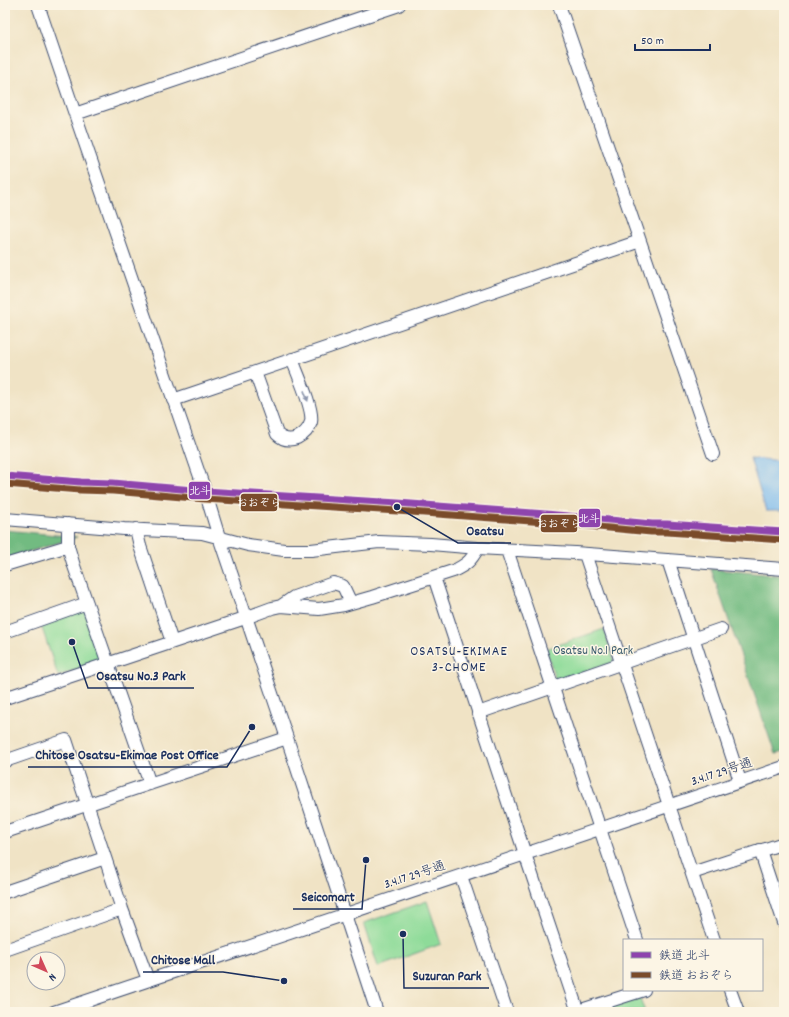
<svg xmlns="http://www.w3.org/2000/svg" width="789" height="1017" viewBox="0 0 789 1017" font-family="Dekko,'Klee One',sans-serif">
	<style>
		.green { fill: #8edb99; stroke: #54857c }
		.forest { fill: #72bb81; stroke: #467570 }
		.water { fill: #79b9ed; stroke: #4a74a6 }
		.lines { fill: none; stroke-linecap: round; stroke-linejoin: round }
		.minor-casing { stroke: #3b4a6d; stroke-width: 14 }
		.minor { stroke: #fff; stroke-width: 12 }
		.rail-1-casing { stroke: #fcf5e5; stroke-width: 10 }
		.rail-2-casing { stroke: #fcf5e5; stroke-width: 10 }
		.rail-1 { stroke: #8e44ad; stroke-width: 7 }
		.rail-2 { stroke: #7a4b2a; stroke-width: 7 }
		.oneway { fill: #8d97ae }
		.labels { text-anchor: middle; dominant-baseline: central; stroke-width: 3; stroke-linejoin: round; paint-order: stroke }
		.park-label { font-size: 13px; fill: #385a6d; stroke: #fcf5e5 }
		.street-label { font-size: 13px; fill: #1b2f5e; stroke: #fcf5e5 }
		.neighbourhood-label { font-size: 14px; letter-spacing: 1px; fill: #1b2f5e; stroke: #fcf5e5 }
		.leader { fill: none; stroke: #1b2f5e; stroke-width: 1.5 }
		.callout-dot { fill: #1b2f5e; stroke: #fcf5e5; stroke-width: 1.5 }
		.callout-label { font-size: 14px; text-anchor: middle; font-weight: bold; fill: #1b2f5e; stroke: #fcf5e5; stroke-width: 3; stroke-linejoin: round; paint-order: stroke }
		.line-badge { stroke: #fcf5e5; stroke-width: 1.5 }
		.badge-label { font-size: 11px; text-anchor: middle; font-weight: bold; fill: #fff }
	</style>
	<rect width="100%" height="100%" fill="#fcf5e5"/>
	<filter id="ink" filterUnits="userSpaceOnUse"><feTurbulence type="fractalNoise" baseFrequency=".025" numOctaves="2"/><feDisplacementMap in="SourceGraphic" scale="8" xChannelSelector="R" yChannelSelector="G"/><feConvolveMatrix kernelMatrix="1 2 1 2 8 2 1 2 1" color-interpolation-filters="sRGB"/></filter>
	<filter id="wash" filterUnits="userSpaceOnUse"><feTurbulence type="fractalNoise" baseFrequency=".012" numOctaves="4" result="noise"/><feDisplacementMap in="SourceGraphic" scale="16" xChannelSelector="R" yChannelSelector="G"/><feGaussianBlur stdDeviation="0.9" result="paint"/><feColorMatrix in="noise" values="0 0 0 0 0 0 0 0 0 0 0 0 0 0 0 0 0 1.4 0 .05"/><feComposite in="paint" operator="in"/></filter>
	<g filter="url(#wash)">
		<rect width="100%" height="100%" fill="#f0e3c5"/>
		<!-- green -->
		<path class="green" d="M 86,608 L 104,660 L 58,676 L 41,625 Z
			M 604,629 L 614,662 L 556,681 L 546,649 Z
			M 427,901 L 441,944 L 378,967 L 364,923 Z
			M 640,998 L 645,1012 L 597,1012 Z"/>
		<!-- forest -->
		<path class="forest" d="M 5,530 L 77,537 L 5,559 Z
			M 711,569 L 784,576 L 784,752 L 775,754 Z"/>
		<!-- water -->
		<path class="water" d="M 750,458 L 784,461 L 784,511 L 766,511 Z"/>
	</g>
	<g filter="url(#ink)">
		<g class="lines">
			<defs>
				<path id="minor" d="M 38,5 L 75,114 L 205,491 L 219,537 L 287,738 L 377,1012
					M 559,5 L 713,454
					M 75,114 L 399,5
					M 255,372 L 277,434 C 282,439 289,441 297,438 C 303,435 309,429 311,422 C 314,409 297,373 292,359
					M 173,400 L 640,241
					M 5,519 L 124,529 L 202,533 L 248,545 L 284,550 L 311,550 L 379,542 L 431,544 L 478,548 L 575,553 L 784,569
					M 68,524 L 68,546 L 74,566 L 150,784
					M 136,529 L 140,546 L 172,642
					M 507,550 L 637,940
					M 585,554 L 714,940
					M 668,560 L 740,781
					M 5,565 L 68,546
					M 434,577 L 525,854 L 578,1012
					M 281,606 L 294,597 L 333,583 L 343,586 L 351,603
					M 5,632 L 87,603
					M 5,698 L 245,618 L 272,608 L 281,606 L 319,609 L 344,605 L 372,597 L 453,571 C 466,565 471,561 478,548
					M 478,713 L 721,629
					M 5,761 L 66,740 L 122,909 L 148,980
					M 5,832 L 287,738
					M 760,850 L 784,923
					M 692,873 L 784,843
					M 461,876 L 507,1012
					M 5,892 L 105,858
					M 5,950 L 122,909
					M 730,990 L 738,1012
					M 54,1012 L 784,767
					M 575,1012 L 644,990"/>
			</defs>
			<!-- minor casing -->
			<use href="#minor" class="minor-casing"/>
			<!-- minor -->
			<use href="#minor" class="minor"/>
			<defs>
				<path id="rail-1" d="M 5,476 L 81,482 L 113,483 L 205,491 L 398,503 L 546,514 L 652,524 L 667,524 L 784,532"/>
				<path id="rail-2" d="M 5,484 L 80,490 L 113,491 L 205,499 L 397,511 L 545,522 L 651,532 L 667,532 L 783,540"/>
			</defs>
			<!-- rail-1 casing -->
			<use href="#rail-1" class="rail-1-casing"/>
			<!-- rail-2 casing -->
			<use href="#rail-2" class="rail-2-casing"/>
			<!-- rail-1 -->
			<use href="#rail-1" class="rail-1"/>
			<!-- rail-2 -->
			<use href="#rail-2" class="rail-2"/>
		</g>
		<!-- one-way arrows -->
		<defs><path id="oneway-solid" d="M-6-.8H1V-3.2L6.5 0L1 3.2V.8H-6Z"/></defs>
		<use class="oneway" href="#oneway-solid" transform="translate(306 396) rotate(70)"/>
	</g>
	<g class="labels">
		<!-- park labels -->
		<g class="park-label">
			<text x="593" y="651">Osatsu No.1 Park</text>
		</g>
		<!-- street labels -->
		<g class="street-label">
			<text transform="translate(722 773) rotate(-18)">3.4.17 29号通</text>
			<text transform="translate(415 876) rotate(-18)">3.4.17 29号通</text>
		</g>
		<!-- neighbourhood labels -->
		<g class="neighbourhood-label">
			<text x="459" y="652">OSATSU-EKIMAE<tspan x="459" dy="16">3-CHOME</tspan></text>
		</g>
	</g>
	<!-- callouts -->
	<path class="leader" d="M397 507L458 543H511M72 642L88 688H194M252 727L227 767H28M366 860L362 909H293M284 981L223 972H143M403 934L404 988H489"/>
	<g class="callout-dot">
		<circle cx="397" cy="507" r="4"/>
		<circle cx="72" cy="642" r="4"/>
		<circle cx="252" cy="727" r="4"/>
		<circle cx="366" cy="860" r="4"/>
		<circle cx="284" cy="981" r="4"/>
		<circle cx="403" cy="934" r="4"/>
	</g>
	<g class="callout-label">
		<text x="485" y="535">Osatsu</text>
		<text x="141" y="680">Osatsu No.3 Park</text>
		<text x="127" y="759">Chitose Osatsu-Ekimae Post Office</text>
		<text x="328" y="901">Seicomart</text>
		<text x="183" y="964">Chitose Mall</text>
		<text x="447" y="980">Suzuran Park</text>
	</g>
	<g class="line-badge">
		<rect x="188" y="481" width="23" height="19" rx="4" fill="#8e44ad"/>
		<rect x="240" y="493" width="38" height="19" rx="4" fill="#7a4b2a"/>
		<rect x="578" y="508" width="23" height="20" rx="4" fill="#8e44ad"/>
		<rect x="540" y="514" width="38" height="19" rx="4" fill="#7a4b2a"/>
	</g>
	<g class="badge-label">
		<text x="200" y="494">北斗</text>
		<text x="259" y="506">おおぞら</text>
		<text x="589" y="522">北斗</text>
		<text x="559" y="527">おおぞら</text>
	</g>
	<!-- margin -->
	<rect width="789" height="1017" fill="none" stroke="#fcf5e5" stroke-width="20"/>
	<!-- legend -->
	<rect x="623" y="939" width="140" height="52" fill="#fcf5e5" stroke="#a2a6af"/>
	<rect x="631" y="952" width="20" height="6" fill="#8e44ad" stroke="#a2a6af"/>
	<text x="659" y="959" font-size="12" fill="#1b2f5e">鉄道 北斗</text>
	<rect x="631" y="972" width="20" height="6" fill="#7a4b2a" stroke="#a2a6af"/>
	<text x="659" y="979" font-size="12" fill="#1b2f5e">鉄道 おおぞら</text>
	<!-- north arrow -->
	<g transform="translate(46 971) rotate(135)"><circle r="19" fill="#fcf5e5" stroke="#a2a6af"/>
	<path d="M0-3L7 15L0 10L-7 15Z" fill="#d1495b"/>
	<text y="-6" font-size="11" font-weight="bold" text-anchor="middle" fill="#1b2f5e">N</text>
	</g>
	<!-- scale -->
	<path d="M635 44v6h75v-6" fill="none" stroke="#1b2f5e" stroke-width="2"/>
	<text x="641" y="44" font-size="12" fill="#1b2f5e" stroke="#fcf5e5" stroke-width="3" paint-order="stroke">50 m</text>
</svg>
